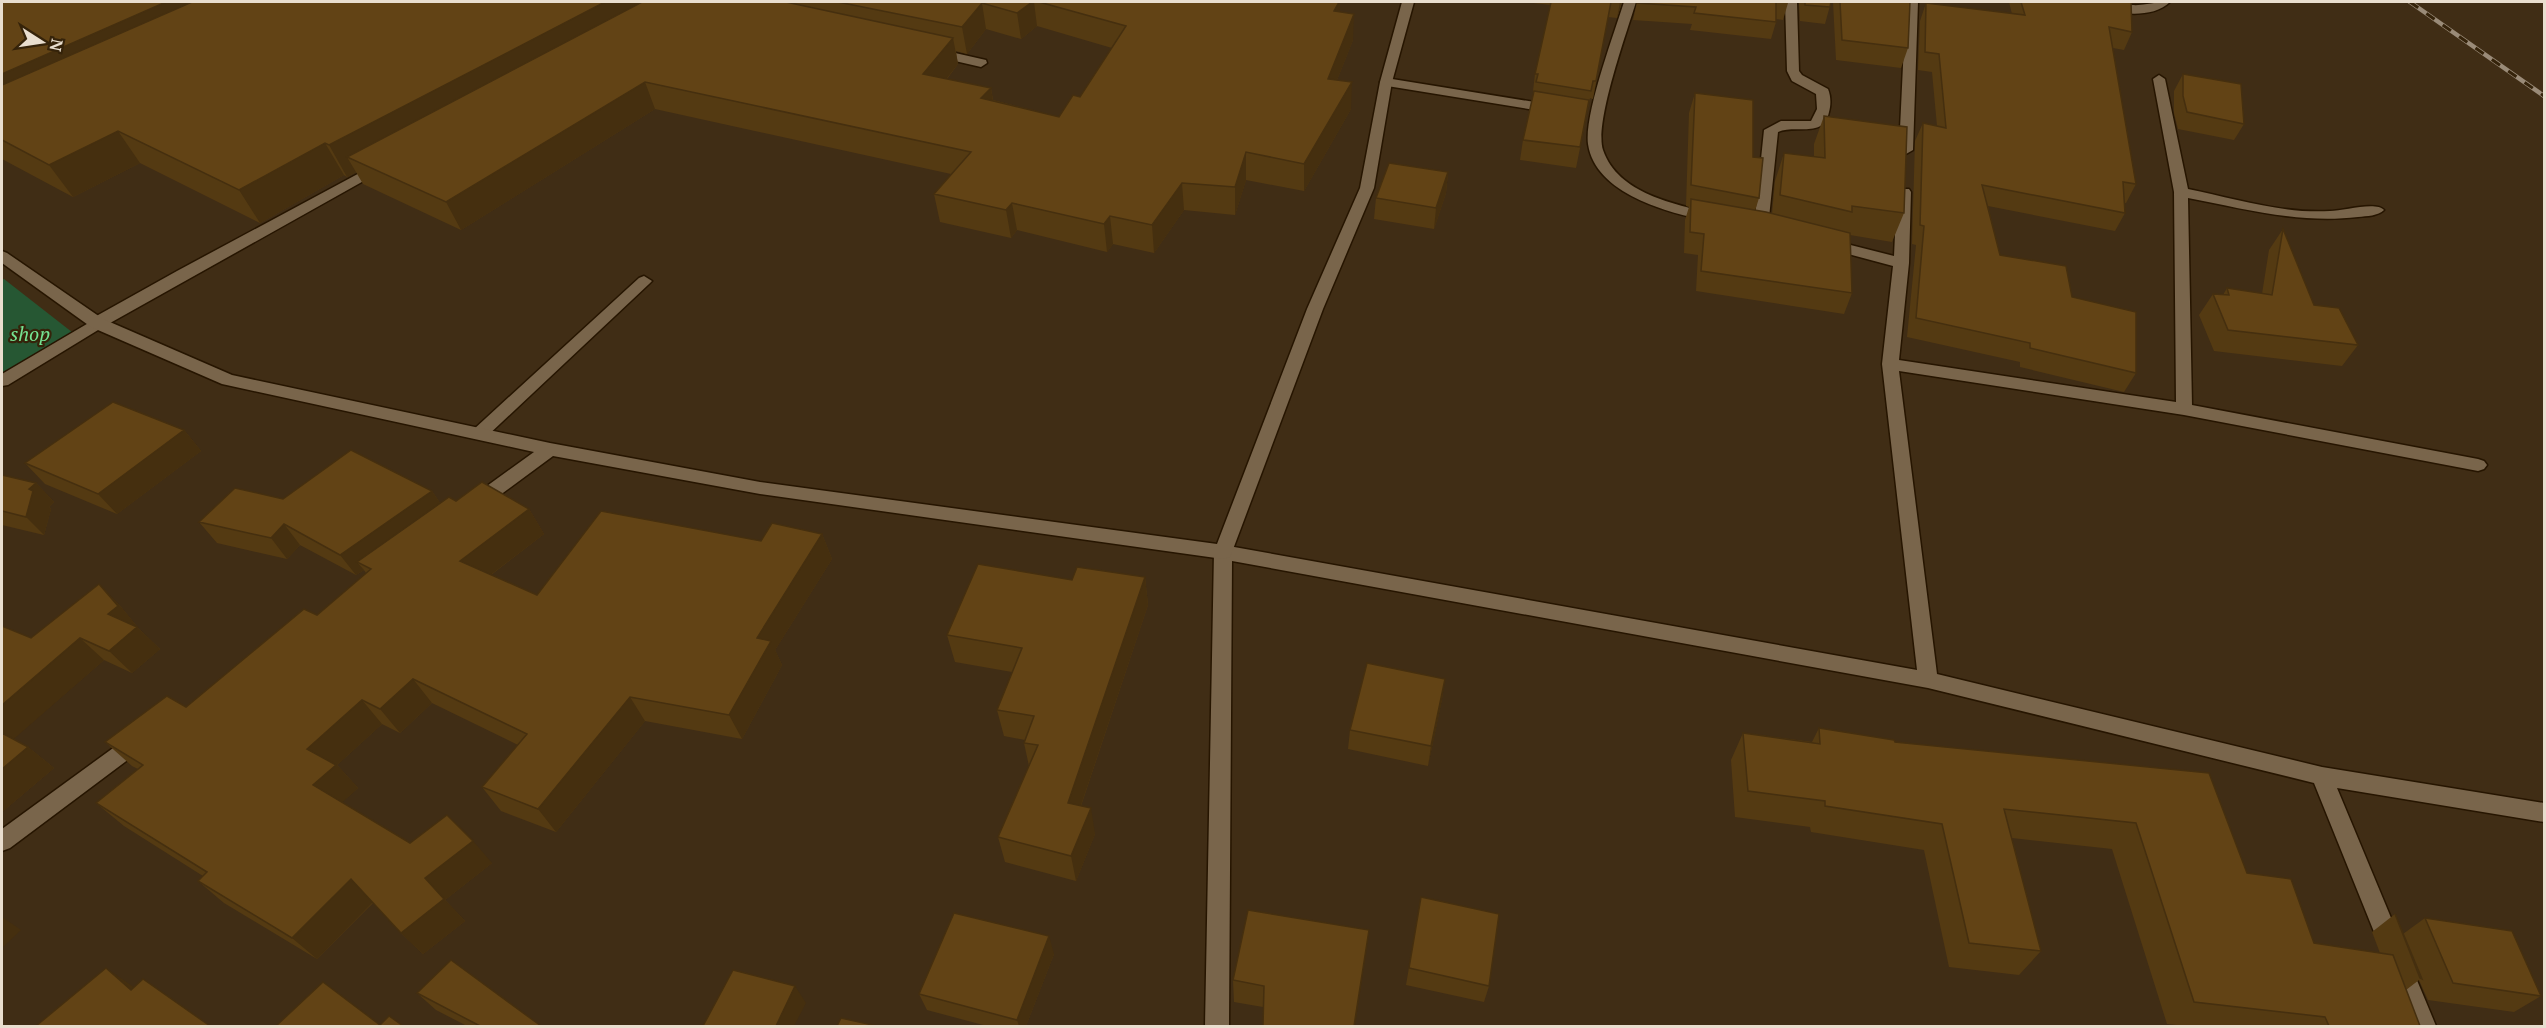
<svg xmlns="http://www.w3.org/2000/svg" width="2546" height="1028" viewBox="0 0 2546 1028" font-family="'PT Serif',serif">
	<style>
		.green { fill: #265733 }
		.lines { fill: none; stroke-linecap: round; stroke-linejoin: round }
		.service-casing { stroke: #261500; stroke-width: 3 }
		.minor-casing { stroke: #261500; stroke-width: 3 }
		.tertiary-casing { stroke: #261500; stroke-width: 3 }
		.service { fill: #79654b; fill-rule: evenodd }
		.minor { fill: #79654b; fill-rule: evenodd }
		.tertiary { fill: #79654b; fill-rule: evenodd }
		.rail-casing { stroke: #9a8b78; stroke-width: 4.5 }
		.rail { stroke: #35230a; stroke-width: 3; stroke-dasharray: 10; stroke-linecap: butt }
		.wall { fill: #543a12; fill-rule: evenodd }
		.shaded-wall { fill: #452f0f }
		.building { fill: #624315; stroke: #452f0f; stroke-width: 1.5 }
		.labels { text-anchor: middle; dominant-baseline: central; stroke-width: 4.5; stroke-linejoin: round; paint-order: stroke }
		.park-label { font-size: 20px; font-style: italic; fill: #75e392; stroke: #35230a }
	</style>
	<rect width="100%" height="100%" fill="#402d15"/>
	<!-- green -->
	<path class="green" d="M 4,279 L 77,336 L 2,381 L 2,280 Z"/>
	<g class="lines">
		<defs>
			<path id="service" d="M 1785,2 L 1797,2 L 1799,71 L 1802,75 L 1828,89 C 1831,96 1831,105 1829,112 C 1824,139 1795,124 1778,132 L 1768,227 L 1761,231 L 1754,227 L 1764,130 L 1781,121 L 1811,121 L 1817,109 L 1816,94 L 1792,81 L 1787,71 Z
				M 933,48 L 986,60 L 987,63 L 981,67 L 929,55 L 927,52 L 929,49 Z
				M 380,162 L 387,166 L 385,169 L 103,327 L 97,328 L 89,323 L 91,319 L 177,271 Z"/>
			<path id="minor" d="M 1624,2 L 1636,2 C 1627,32 1594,123 1603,150 C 1618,194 1675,204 1714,214 L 1716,217 L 1714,220 L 1709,221 C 1669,213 1595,194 1588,144 C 1584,114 1614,34 1624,2 Z
				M 1906,2 L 1918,2 L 1913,150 L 1906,154 L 1899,150 Z
				M 2074,2 C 2093,0 2112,5 2132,5 C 2145,6 2157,1 2170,2 C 2148,23 2106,10 2080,6 Z
				M 2159,75 L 2165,79 L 2188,189 C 2233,198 2283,214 2330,211 C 2343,211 2376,201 2384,210 C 2378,216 2367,216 2358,217 C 2300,224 2245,209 2188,198 L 2192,405 L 2478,459 L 2484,461 L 2487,465 L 2484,469 L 2478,471 L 2184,415 L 1899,371 L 1937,674 L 2322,767 L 2544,803 L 2544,822 L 2337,788 L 2436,1026 L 2412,1026 L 2314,783 L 1928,688 L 1232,561 L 1229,1026 L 1205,1026 L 1214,552 L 1216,547 L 1223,545 L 1917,670 L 1882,364 L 1893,266 L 1822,247 L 1820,244 L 1827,239 L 1894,256 L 1897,192 L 1899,189 L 1909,189 L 1911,192 L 1909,263 L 1899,360 L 2176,402 L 2174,192 L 2153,79 Z
				M 1386,78 L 1553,105 L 1560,109 L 1553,113 L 1381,85 L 1380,82 Z
				M 644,276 L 652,281 L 649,284 L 485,438 L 473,438 L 470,434 L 473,430 L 639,278 Z
				M 97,318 L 105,323 L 103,327 L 8,385 L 2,386 L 2,374 Z"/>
			<path id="tertiary" d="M 1402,2 L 1414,2 L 1392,82 L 1374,188 L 1323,309 L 1232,552 L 1230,557 L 1223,559 L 760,494 L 553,456 L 481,509 L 475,511 L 469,509 L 466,504 L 469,499 L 534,452 L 222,384 L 91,327 L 2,263 L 2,251 L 7,253 L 103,319 L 232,375 L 550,443 L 760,482 L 1217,544 L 1307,309 L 1360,188 L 1380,82 Z
				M 138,732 L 145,735 L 148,741 L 145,747 L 10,848 L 2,851 L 2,829 L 131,735 Z"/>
		</defs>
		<!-- service casing -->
		<use href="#service" class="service-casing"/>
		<!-- minor casing -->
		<use href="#minor" class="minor-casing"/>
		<!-- tertiary casing -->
		<use href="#tertiary" class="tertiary-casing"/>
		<!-- service -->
		<use href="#service" class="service"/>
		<!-- minor -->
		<use href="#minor" class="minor"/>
		<!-- tertiary -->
		<use href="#tertiary" class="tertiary"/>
		<defs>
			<path id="rail" d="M 2410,2 L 2544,96"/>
		</defs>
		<!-- rail casing -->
		<use href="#rail" class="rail-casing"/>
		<!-- rail -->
		<use href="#rail" class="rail"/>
	</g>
	<!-- wall -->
	<path class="wall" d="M 2,2 L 1340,2 L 1339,12 L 1353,40 L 1337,80 L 1351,109 L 1304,191 L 1246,180 L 1235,215 L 1184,210 L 1154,253 L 1113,244 L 1107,252 L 1017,230 L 1011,238 L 940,222 L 934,194 L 951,174 L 655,109 L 461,230 L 363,184 L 356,172 L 347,177 L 344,175 L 260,223 L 140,163 L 73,197 L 2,159 ZM 1037,26 L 1112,48 L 1080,97 L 1059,117 L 993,100 L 991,88 L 947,79 L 958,64 L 956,51 L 967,54 L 986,29 L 1021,39 Z
		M 1524,2 L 1622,2 L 1617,18 L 1608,17 L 1593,99 L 1590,98 L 1576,168 L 1520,160 L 1523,140 L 1535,92 L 1533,91 L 1535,74 L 1551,5 Z
		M 1637,2 L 1788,2 L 1788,3 L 1783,20 L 1776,19 L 1776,22 L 1771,39 L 1690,30 L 1692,24 L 1633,20 Z
		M 1799,2 L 1831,2 L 1825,24 L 1800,21 Z
		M 1833,2 L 1910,2 L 1908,48 L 1901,68 L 1836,60 Z
		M 2009,2 L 2131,2 L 2132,32 L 2124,50 L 2113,48 L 2136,184 L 2126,203 L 2124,203 L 2125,213 L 2115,231 L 1988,206 L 2000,255 L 2072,297 L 2136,373 L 2124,392 L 2020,367 L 2020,362 L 1907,337 L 1916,245 L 1912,244 L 1915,141 L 1923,123 L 1937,126 L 1932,72 L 1918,70 L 1920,21 L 1926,3 L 2012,14 Z
		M 2183,74 L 2244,124 L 2234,140 L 2178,129 L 2174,113 L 2174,91 Z
		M 1695,93 L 1753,157 L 1759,198 L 1755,211 L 1772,214 L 1775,181 L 1784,153 L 1814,157 L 1814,144 L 1824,116 L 1904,213 L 1892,242 L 1850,235 L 1852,293 L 1844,314 L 1696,291 L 1698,255 L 1684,253 L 1685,220 L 1689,207 L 1686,206 L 1689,113 Z
		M 1448,172 L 1446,193 L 1434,229 L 1374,219 L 1376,198 Z
		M 2283,229 L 2314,305 L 2358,345 L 2342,366 L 2214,351 L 2199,315 L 2213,294 L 2223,295 L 2227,288 L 2262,294 L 2269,250 Z
		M 184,430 L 201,451 L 117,514 L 45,484 L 25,463 Z
		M 2,475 L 36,483 L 54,502 L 49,507 L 51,509 L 44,535 L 2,525 Z
		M 432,491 L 440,503 L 456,501 L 529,509 L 544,534 L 491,575 L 537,595 L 761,541 L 822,534 L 832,559 L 775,650 L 782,665 L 742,739 L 645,721 L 556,832 L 501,811 L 482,787 L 518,745 L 432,703 L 400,733 L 382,724 L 337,765 L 358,788 L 342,802 L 410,843 L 492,863 L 445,900 L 465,921 L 423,954 L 401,933 L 373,903 L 317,959 L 224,903 L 198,881 L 203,876 L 124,826 L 96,803 L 138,769 L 132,766 L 105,742 L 186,707 L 317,615 L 366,573 L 364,570 L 356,575 L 300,545 L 287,559 L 217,543 L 199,522 L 283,499 Z
		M 1145,577 L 1148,605 L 1081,806 L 1095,834 L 1076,881 L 1005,862 L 998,837 L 1029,766 L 1024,743 L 1025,740 L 1004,736 L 997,710 L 1012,672 L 955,662 L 947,635 L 1072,580 Z
		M 99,584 L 121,607 L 139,629 L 160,649 L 132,673 L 104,660 L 13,739 L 28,747 L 54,768 L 2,812 L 2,626 L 31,638 Z
		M 1445,679 L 1442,699 L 1428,766 L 1348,749 L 1350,730 Z
		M 1819,728 L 1895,742 L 2209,773 L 2247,873 L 2314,943 L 2380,953 L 2372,932 L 2395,914 L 2403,934 L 2425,918 L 2541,996 L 2514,1012 L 2428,1000 L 2419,980 L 2406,990 L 2420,1026 L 2186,1026 L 2167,1024 L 2112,849 L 2012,838 L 2041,951 L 2019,975 L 1949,967 L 1924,850 L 1811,832 L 1810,827 L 1735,817 L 1731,760 L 1743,733 L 1812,742 Z
		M 1421,897 L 1489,986 L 1484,1002 L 1406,985 Z
		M 1366,953 L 1263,1007 L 1234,1002 L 1233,980 Z
		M 1054,954 L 1026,1026 L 987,1026 L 927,1010 L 919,994 Z
		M 417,993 L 541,1026 L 467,1026 L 436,1010 Z"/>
	<!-- shaded-wall -->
	<path class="shaded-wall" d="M 166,2 L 253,2 L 2,116 L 2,74 Z
		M 605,2 L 655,2 L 347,157 L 356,172 L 347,177 L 329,145 Z
		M 1032,2 L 1034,2 L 1037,26 L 1021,39 L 1017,13 Z
		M 1339,2 L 1340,2 L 1339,26 L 1334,11 Z
		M 1620,2 L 1622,2 L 1617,18 Z
		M 982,3 L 986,29 L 967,54 L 962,27 Z
		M 1354,14 L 1353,40 L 1327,105 L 1328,79 Z
		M 953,38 L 958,64 L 929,101 L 923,74 Z
		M 645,82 L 655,109 L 461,230 L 446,202 Z
		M 1352,82 L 1351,109 L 1304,191 L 1304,164 Z
		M 991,88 L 995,115 L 981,98 Z
		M 118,131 L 140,163 L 73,197 L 49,165 Z
		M 325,143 L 344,175 L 260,223 L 239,190 Z
		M 1246,152 L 1246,180 L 1235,215 L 1235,187 Z
		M 1448,172 L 1446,193 L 1434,229 L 1436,208 Z
		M 1182,183 L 1184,210 L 1154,253 L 1152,225 Z
		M 1012,203 L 1017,230 L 1011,238 L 1006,210 Z
		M 1110,216 L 1113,244 L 1107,252 L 1104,224 Z
		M 184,430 L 201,451 L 117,514 L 98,494 Z
		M 36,483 L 54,502 L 49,507 L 51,509 L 44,535 L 26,517 L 29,489 Z
		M 432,491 L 446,512 L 357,562 L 364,570 L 356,575 L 340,555 Z
		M 529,509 L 544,534 L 476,586 L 460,561 Z
		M 284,524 L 300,545 L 287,559 L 271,538 Z
		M 822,534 L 832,559 L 775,650 L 782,665 L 742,739 L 729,715 L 757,638 Z
		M 1145,577 L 1148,605 L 1073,829 L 1068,803 Z
		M 99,584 L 121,607 L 139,629 L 160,649 L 132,673 L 109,651 Z
		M 80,638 L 104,660 L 8,744 L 2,739 L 2,705 Z
		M 413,679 L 432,703 L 400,733 L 380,709 Z
		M 1445,679 L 1442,699 L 1428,766 L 1431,746 Z
		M 630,697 L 645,721 L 556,832 L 538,809 Z
		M 362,700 L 382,724 L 337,765 L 358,788 L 336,808 L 313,785 L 307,749 Z
		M 28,747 L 54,768 L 2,812 L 2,769 Z
		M 1091,808 L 1095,834 L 1076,881 L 1071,856 Z
		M 473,841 L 492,863 L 445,900 L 465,921 L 423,954 L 401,933 L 425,878 Z
		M 351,879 L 374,901 L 317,959 L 292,938 Z
		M 2,917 L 21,930 L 2,948 Z
		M 1369,930 L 1355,1026 L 1354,1026 Z
		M 1049,936 L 1054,954 L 1026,1026 L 1019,1026 L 1017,1020 Z
		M 106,968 L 135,988 L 131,990 Z
		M 795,986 L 806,1003 L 794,1026 L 776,1026 Z"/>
	<!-- building -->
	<path class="building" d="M 2,2 L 166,2 L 2,74 Z
		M 192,2 L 605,2 L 329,145 L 325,143 L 239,190 L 118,131 L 49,165 L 2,140 L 2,85 Z
		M 642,2 L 786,2 L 953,38 L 923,74 L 991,88 L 981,98 L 1059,117 L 1073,95 L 1080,97 L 1126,26 L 1039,2 L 1339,2 L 1334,11 L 1354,14 L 1328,79 L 1352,82 L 1304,164 L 1246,152 L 1235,187 L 1182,183 L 1152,225 L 1110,216 L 1104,224 L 1012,203 L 1006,210 L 934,194 L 971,152 L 645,82 L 446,202 L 347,157 Z
		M 838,2 L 1032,2 L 1017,13 L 982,3 L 962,27 Z
		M 1551,2 L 1611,2 L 1596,81 L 1593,81 L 1591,91 L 1536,82 L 1538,74 L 1535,74 Z
		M 1637,2 L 1776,2 L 1776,22 L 1694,13 L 1696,7 L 1637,3 Z
		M 1805,2 L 1831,2 L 1830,7 L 1805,5 Z
		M 1840,2 L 1910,2 L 1908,48 L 1842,40 Z
		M 2021,2 L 2131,2 L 2132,32 L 2109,27 L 2136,184 L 2123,182 L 2125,213 L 1982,185 L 2000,255 L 2066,266 L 2072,297 L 2136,312 L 2136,373 L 2030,348 L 2030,343 L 1916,318 L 1924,226 L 1920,225 L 1923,123 L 1946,128 L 1939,54 L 1925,52 L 1926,3 L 2025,15 Z
		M 2183,74 L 2241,84 L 2244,124 L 2187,112 L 2183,96 Z
		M 1534,91 L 1589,100 L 1580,147 L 1523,140 Z
		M 1695,93 L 1753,100 L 1753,157 L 1763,158 L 1759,198 L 1691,185 Z
		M 1824,116 L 1907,127 L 1904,213 L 1852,206 L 1852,212 L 1780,195 L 1784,153 L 1825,158 Z
		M 1389,163 L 1448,172 L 1436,208 L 1376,198 Z
		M 1691,199 L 1766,212 L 1850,233 L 1852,293 L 1701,271 L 1704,234 L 1690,232 Z
		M 2283,229 L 2314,305 L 2339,308 L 2358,345 L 2228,330 L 2213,294 L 2229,295 L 2227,288 L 2272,295 Z
		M 113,402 L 184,430 L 98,494 L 25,463 Z
		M 351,450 L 432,491 L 340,555 L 284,524 L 271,538 L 199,522 L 235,488 L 283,499 Z
		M 2,475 L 36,483 L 29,489 L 33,491 L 26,517 L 2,511 Z
		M 482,482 L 529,509 L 460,561 L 537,595 L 601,511 L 761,541 L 772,523 L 822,534 L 757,638 L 771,641 L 729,715 L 630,697 L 538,809 L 482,787 L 527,734 L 413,679 L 380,709 L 362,700 L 307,749 L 336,765 L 313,785 L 410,843 L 447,815 L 473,841 L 425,878 L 444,899 L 401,933 L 351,879 L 292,938 L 198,881 L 207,872 L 96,803 L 143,765 L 105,742 L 167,696 L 186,707 L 304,609 L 317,615 L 371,569 L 357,562 L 449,497 L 456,501 Z
		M 978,564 L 1072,580 L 1077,567 L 1145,577 L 1068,803 L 1091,808 L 1071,856 L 998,837 L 1038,745 L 1024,743 L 1034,716 L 997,710 L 1022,648 L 947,635 Z
		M 99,584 L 118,606 L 108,614 L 137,627 L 109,651 L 80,638 L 2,705 L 2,626 L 31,638 Z
		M 1367,663 L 1445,679 L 1431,746 L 1350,730 Z
		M 1819,728 L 1894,740 L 1895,742 L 2209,773 L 2247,873 L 2291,879 L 2314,943 L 2393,955 L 2420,1026 L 2329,1026 L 2325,1017 L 2194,1002 L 2136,823 L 2004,809 L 2041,951 L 1969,943 L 1942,824 L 1825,806 L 1825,801 L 1748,791 L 1743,733 L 1820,744 Z
		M 2,733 L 28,747 L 2,769 Z
		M 1421,897 L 1499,914 L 1489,986 L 1409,968 Z
		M 1248,910 L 1369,930 L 1354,1026 L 1263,1026 L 1264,986 L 1233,980 Z
		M 954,913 L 1049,936 L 1017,1020 L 919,994 Z
		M 2395,914 L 2422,979 L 2420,978 Z
		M 2425,918 L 2512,931 L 2541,996 L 2453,983 Z
		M 451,960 L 541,1026 L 480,1026 L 417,993 Z
		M 106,968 L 131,990 L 143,979 L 210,1026 L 36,1026 Z
		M 733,970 L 795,986 L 776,1026 L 703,1026 Z
		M 323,982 L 380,1025 L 389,1016 L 403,1026 L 276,1026 Z
		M 841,1018 L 877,1026 L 837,1026 Z"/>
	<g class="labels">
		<!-- park labels -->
		<g class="park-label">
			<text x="30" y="333">shop</text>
		</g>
	</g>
	<!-- border -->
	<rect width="2546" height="1028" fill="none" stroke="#e9decf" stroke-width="6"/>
	<!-- north arrow -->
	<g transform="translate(42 42) rotate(102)" stroke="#35230a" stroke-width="4.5" paint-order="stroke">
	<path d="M0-4.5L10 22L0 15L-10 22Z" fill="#e9decf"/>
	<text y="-9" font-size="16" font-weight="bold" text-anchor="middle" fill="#e9decf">N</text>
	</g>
</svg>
